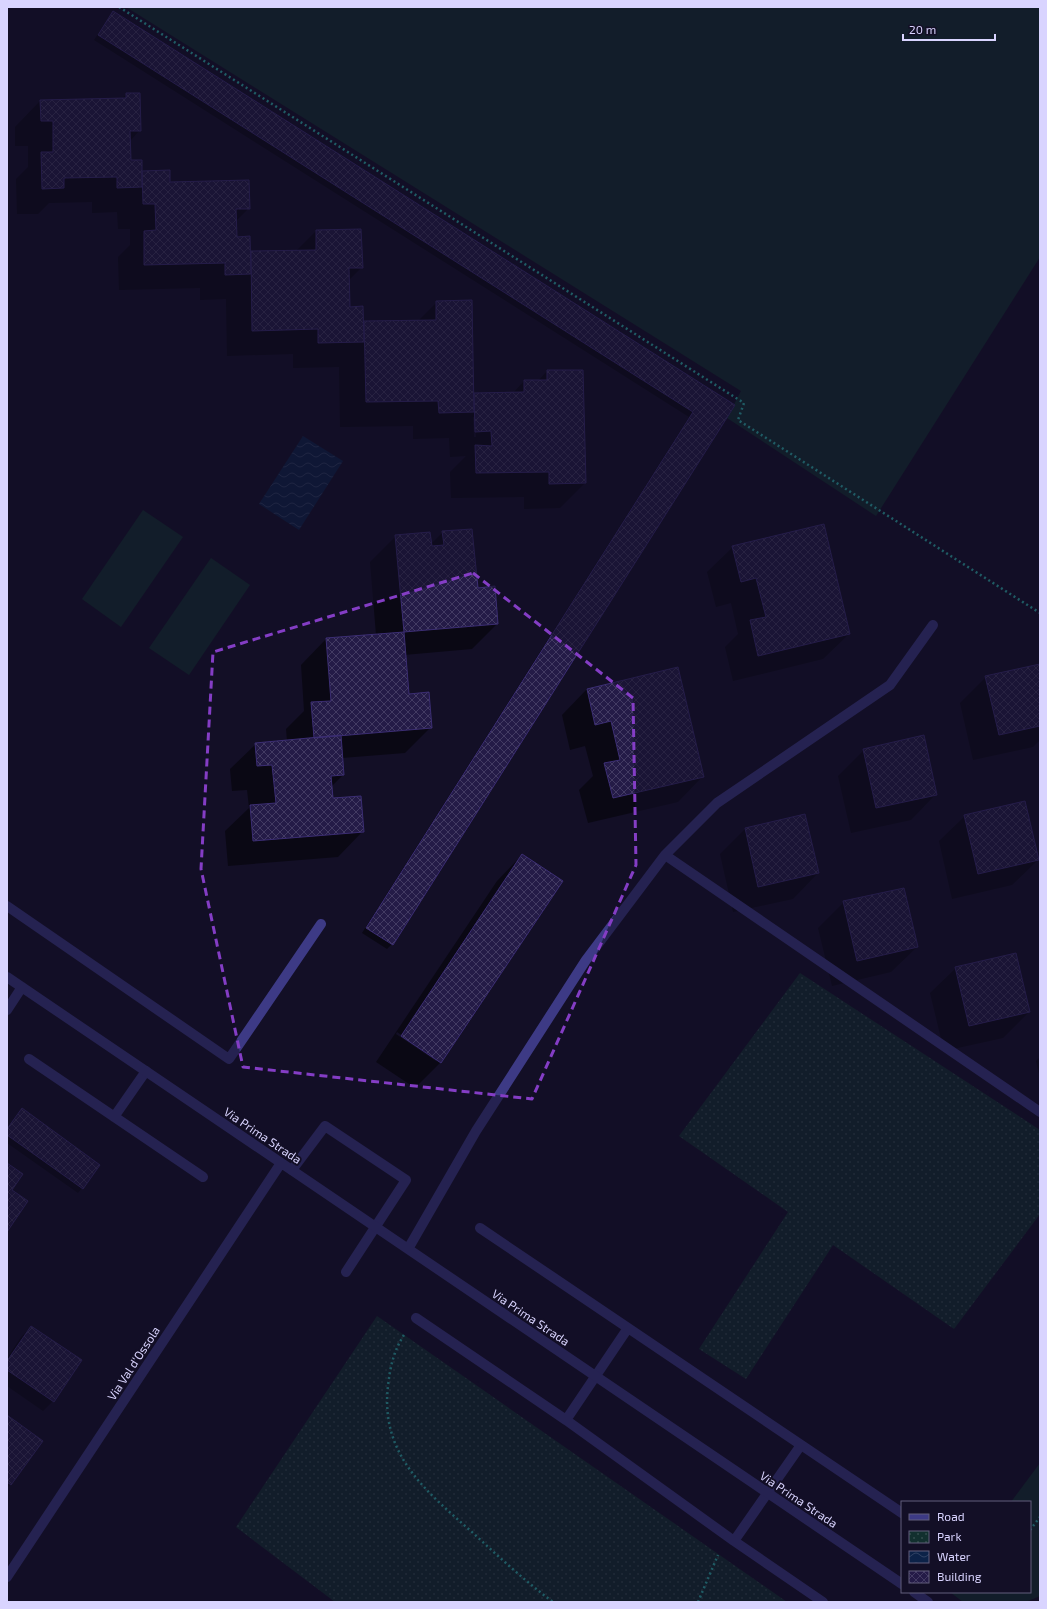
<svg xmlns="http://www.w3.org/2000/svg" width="1047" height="1609" viewBox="0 0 1047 1609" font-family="'Exo 2',sans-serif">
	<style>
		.green { fill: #12302f }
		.park { fill: url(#park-dots) }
		.water { fill: url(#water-waves) }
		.shadow { fill: #0007; fill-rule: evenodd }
		.building { fill: url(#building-cross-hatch); stroke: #3b2d73 }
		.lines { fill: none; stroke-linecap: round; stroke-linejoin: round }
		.path { stroke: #2fb8b0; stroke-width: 2.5; stroke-dasharray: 2 3; stroke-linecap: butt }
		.lane { stroke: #3d3a85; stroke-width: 10 }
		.street { stroke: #3d3a85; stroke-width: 10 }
		.marked { fill: none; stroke: #843dc5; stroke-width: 3; stroke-dasharray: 8 5; stroke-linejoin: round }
		.labels { text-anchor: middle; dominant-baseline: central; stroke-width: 4; stroke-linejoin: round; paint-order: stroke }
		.street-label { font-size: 12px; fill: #d9d4ff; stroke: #130f26 }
	</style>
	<defs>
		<pattern id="park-dots" width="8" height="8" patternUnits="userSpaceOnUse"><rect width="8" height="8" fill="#12302f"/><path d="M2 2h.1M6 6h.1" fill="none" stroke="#344d4e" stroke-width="1.8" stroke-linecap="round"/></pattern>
		<pattern id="water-waves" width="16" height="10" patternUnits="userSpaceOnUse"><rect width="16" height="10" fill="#0c2248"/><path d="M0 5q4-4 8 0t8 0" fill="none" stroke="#2f4163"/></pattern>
		<pattern id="building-cross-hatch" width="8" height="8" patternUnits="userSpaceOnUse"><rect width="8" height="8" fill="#241b47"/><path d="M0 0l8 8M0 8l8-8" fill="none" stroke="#433b63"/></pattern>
	</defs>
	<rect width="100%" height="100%" fill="#130f26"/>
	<!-- green -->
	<path class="green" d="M 126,7 L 1040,7 L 1040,257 L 876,516 L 727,418 L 741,391 Z
		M 143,510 L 183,537 L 121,627 L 82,599 Z
		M 211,558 L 250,585 L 189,675 L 149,648 Z
		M 1040,1463 L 1040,1596 L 1026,1602 L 963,1602 L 950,1592 L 1030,1592 L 1030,1502 L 1011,1502 Z"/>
	<!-- park -->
	<path class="park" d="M 800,973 L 1040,1130 L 1040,1214 L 954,1329 L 833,1245 L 746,1379 L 699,1349 L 788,1212 L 679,1136 Z
		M 377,1316 L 787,1602 L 335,1602 L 236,1527 Z"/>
	<!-- water -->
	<path class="water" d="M 303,436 L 343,461 L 299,530 L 259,504 Z"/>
	<!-- shadow -->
	<path class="shadow" d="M 114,12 L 733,406 L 392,944 L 387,949 L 362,933 L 689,417 L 94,40 L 109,17 Z
		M 127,94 L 140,130 L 130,141 L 130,161 L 141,172 L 169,171 L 169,183 L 249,208 L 236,221 L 236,238 L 250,252 L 296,251 L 316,231 L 362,267 L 348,281 L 349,308 L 363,322 L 418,321 L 437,302 L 473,394 L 513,393 L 524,381 L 538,381 L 547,371 L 585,483 L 560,508 L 524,509 L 524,497 L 451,498 L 450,472 L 466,456 L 450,457 L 449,438 L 413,439 L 413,426 L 340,427 L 339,367 L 293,368 L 293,354 L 227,356 L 226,299 L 200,300 L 200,288 L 119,290 L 118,257 L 130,245 L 130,229 L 118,229 L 117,212 L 92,213 L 92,202 L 49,203 L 38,214 L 17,214 L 16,179 L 28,167 L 28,146 L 15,146 L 15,127 L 40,101 L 121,99 ZM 473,417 L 475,417 L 476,437 L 474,437 Z
		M 443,532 L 497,624 L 472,649 L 404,655 L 408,695 L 431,727 L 405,753 L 342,758 L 343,775 L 331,787 L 332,799 L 363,831 L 338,857 L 228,866 L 225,831 L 249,808 L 247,790 L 232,791 L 230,769 L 256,744 L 287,741 L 286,729 L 304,711 L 301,665 L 326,639 L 376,635 L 370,562 L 396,536 L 431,544 Z
		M 733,547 L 849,634 L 823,659 L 733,681 L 725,647 L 738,634 L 731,603 L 716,607 L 707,572 Z
		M 1040,665 L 1040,740 L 1033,747 L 973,760 L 960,703 L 986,677 Z
		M 587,689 L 703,776 L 678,802 L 588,823 L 579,790 L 593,776 L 585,746 L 570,750 L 562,715 Z
		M 864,750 L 936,794 L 911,820 L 851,833 L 838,776 Z
		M 965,816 L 1038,860 L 1012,885 L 952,899 L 939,841 Z
		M 745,829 L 818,873 L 793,899 L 733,912 L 720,854 Z
		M 522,855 L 441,1062 L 415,1088 L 376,1062 L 497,881 ZM 397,1032 L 436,1059 L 436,1061 L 396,1034 Z
		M 844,902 L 917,947 L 891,972 L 832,986 L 818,928 Z
		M 956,968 L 1029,1012 L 1003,1038 L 944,1051 L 930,993 Z
		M 1040,1057 L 1040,1078 L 1036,1061 Z
		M 22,1110 L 82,1188 L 78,1193 L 7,1143 L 7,1128 Z
		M 31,1327 L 53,1401 L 43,1411 L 7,1386 L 7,1358 L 21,1337 Z
		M 7,1416 L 11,1484 L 7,1488 Z"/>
	<!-- building -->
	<path class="building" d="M 113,11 L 735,405 L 393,945 L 366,928 L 693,412 L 98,35 Z
		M 126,93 L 140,93 L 141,131 L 130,131 L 131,160 L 142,160 L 142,187 L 117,188 L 117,177 L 64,178 L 64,188 L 42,189 L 41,152 L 53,152 L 53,121 L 41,121 L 40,100 L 126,98 Z
		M 170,170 L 170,182 L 249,180 L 250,209 L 236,209 L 237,237 L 250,236 L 251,274 L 225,275 L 225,263 L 144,265 L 144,231 L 156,230 L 155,204 L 143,204 L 142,171 Z
		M 361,229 L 363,268 L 349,268 L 350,307 L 363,306 L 364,342 L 318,343 L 318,329 L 252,331 L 251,251 L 316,250 L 316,230 Z
		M 472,300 L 474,412 L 439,413 L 438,401 L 366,402 L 364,321 L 436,320 L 436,301 Z
		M 547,370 L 583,370 L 586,483 L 549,484 L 549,472 L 476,473 L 475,445 L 492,446 L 491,431 L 475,432 L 474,393 L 524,392 L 524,380 L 547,380 Z
		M 824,524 L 850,634 L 758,656 L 750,620 L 766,617 L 756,578 L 741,582 L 732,546 Z
		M 472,529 L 478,588 L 495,586 L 498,624 L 404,632 L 395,535 L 430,532 L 432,546 L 444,545 L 442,531 Z
		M 404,632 L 409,694 L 429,692 L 432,728 L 314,738 L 311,702 L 331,701 L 326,638 Z
		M 1040,664 L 1040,726 L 999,735 L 985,676 Z
		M 678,667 L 704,777 L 613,798 L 604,763 L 620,760 L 611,721 L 595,725 L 587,689 Z
		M 341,735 L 344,775 L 331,776 L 333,798 L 361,796 L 364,832 L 253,841 L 250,805 L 276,803 L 272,765 L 257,766 L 255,743 Z
		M 924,735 L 937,795 L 876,808 L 863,749 Z
		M 1025,801 L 1039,860 L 978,874 L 964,815 Z
		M 805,814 L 819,873 L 758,887 L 745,828 Z
		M 522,854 L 563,881 L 441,1063 L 401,1036 Z
		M 904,888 L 918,947 L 857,961 L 843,901 Z
		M 1016,953 L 1030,1012 L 969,1026 L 955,967 Z
		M 22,1108 L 100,1165 L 83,1189 L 7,1135 L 7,1129 Z
		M 7,1163 L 23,1174 L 12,1190 L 28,1201 L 7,1232 Z
		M 31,1326 L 82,1360 L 54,1402 L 7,1370 L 7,1361 Z
		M 7,1415 L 43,1441 L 11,1485 L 7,1482 Z"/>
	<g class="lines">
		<!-- path -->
		<path class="path" d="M 119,7 L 744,403 L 738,420 L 1040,613
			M 404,1335 C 394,1350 390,1367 388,1386 C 380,1455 426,1491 473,1533 C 499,1557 525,1581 553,1602
			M 1030,1530 L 1040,1517
			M 698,1602 L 718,1555"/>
		<!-- lane -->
		<path class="lane" d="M 7,906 L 229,1059 L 321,924
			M 29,1059 L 203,1177
			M 114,1117 L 146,1071
			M 292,1170 L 325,1126 L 406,1180 L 346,1272
			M 480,1228 L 902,1513
			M 416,1318 L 566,1420 L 734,1541 L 823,1602
			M 566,1420 L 628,1328
			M 734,1541 L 801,1445"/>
		<!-- street -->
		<path class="street" d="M 665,855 L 1040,1112
			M 7,977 L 902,1584
			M 7,1010 L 22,987
			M 408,1249 L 476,1131 L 586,960 L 665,855 L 717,803 L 890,685 L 933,625
			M 7,1577 L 281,1163
			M 914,1592 L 928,1602"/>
	</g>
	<!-- marked area -->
	<path d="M0 0H1047V1609H0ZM 473,573 L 633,698 L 636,865 L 532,1099 L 243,1067 L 201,869 L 213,652 Z" fill="#130f26" fill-opacity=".55" fill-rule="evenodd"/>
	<path class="marked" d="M 473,573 L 633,698 L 636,865 L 532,1099 L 243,1067 L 201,869 L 213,652 Z"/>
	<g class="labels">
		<!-- street labels -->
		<g class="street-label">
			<text transform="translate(263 1135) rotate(34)">Via Prima Strada</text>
			<text transform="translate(531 1317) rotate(34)">Via Prima Strada</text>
			<text transform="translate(133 1363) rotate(-57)">Via Val d'Ossola</text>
			<text transform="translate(799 1499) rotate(34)">Via Prima Strada</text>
		</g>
	</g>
	<!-- border -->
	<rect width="1047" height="1609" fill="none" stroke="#d9d4ff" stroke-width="16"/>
	<!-- legend -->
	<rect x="901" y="1501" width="130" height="92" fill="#130f26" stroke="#625e7d"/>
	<rect x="909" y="1514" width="20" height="6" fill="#3d3a85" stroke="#625e7d"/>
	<text x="937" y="1521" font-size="12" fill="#d9d4ff">Road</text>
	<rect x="909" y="1531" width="20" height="12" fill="url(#park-dots)" stroke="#625e7d"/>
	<text x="937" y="1541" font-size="12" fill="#d9d4ff">Park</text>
	<rect x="909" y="1551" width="20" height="12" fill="url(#water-waves)" stroke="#625e7d"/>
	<text x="937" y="1561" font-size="12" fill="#d9d4ff">Water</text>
	<rect x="909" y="1571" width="20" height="12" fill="url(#building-cross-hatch)" stroke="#625e7d"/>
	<text x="937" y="1581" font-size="12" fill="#d9d4ff">Building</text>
	<!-- scale -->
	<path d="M903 34v6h92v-6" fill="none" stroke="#d9d4ff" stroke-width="2"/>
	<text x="909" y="34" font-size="12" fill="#d9d4ff" stroke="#130f26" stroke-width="3" paint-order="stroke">20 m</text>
</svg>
